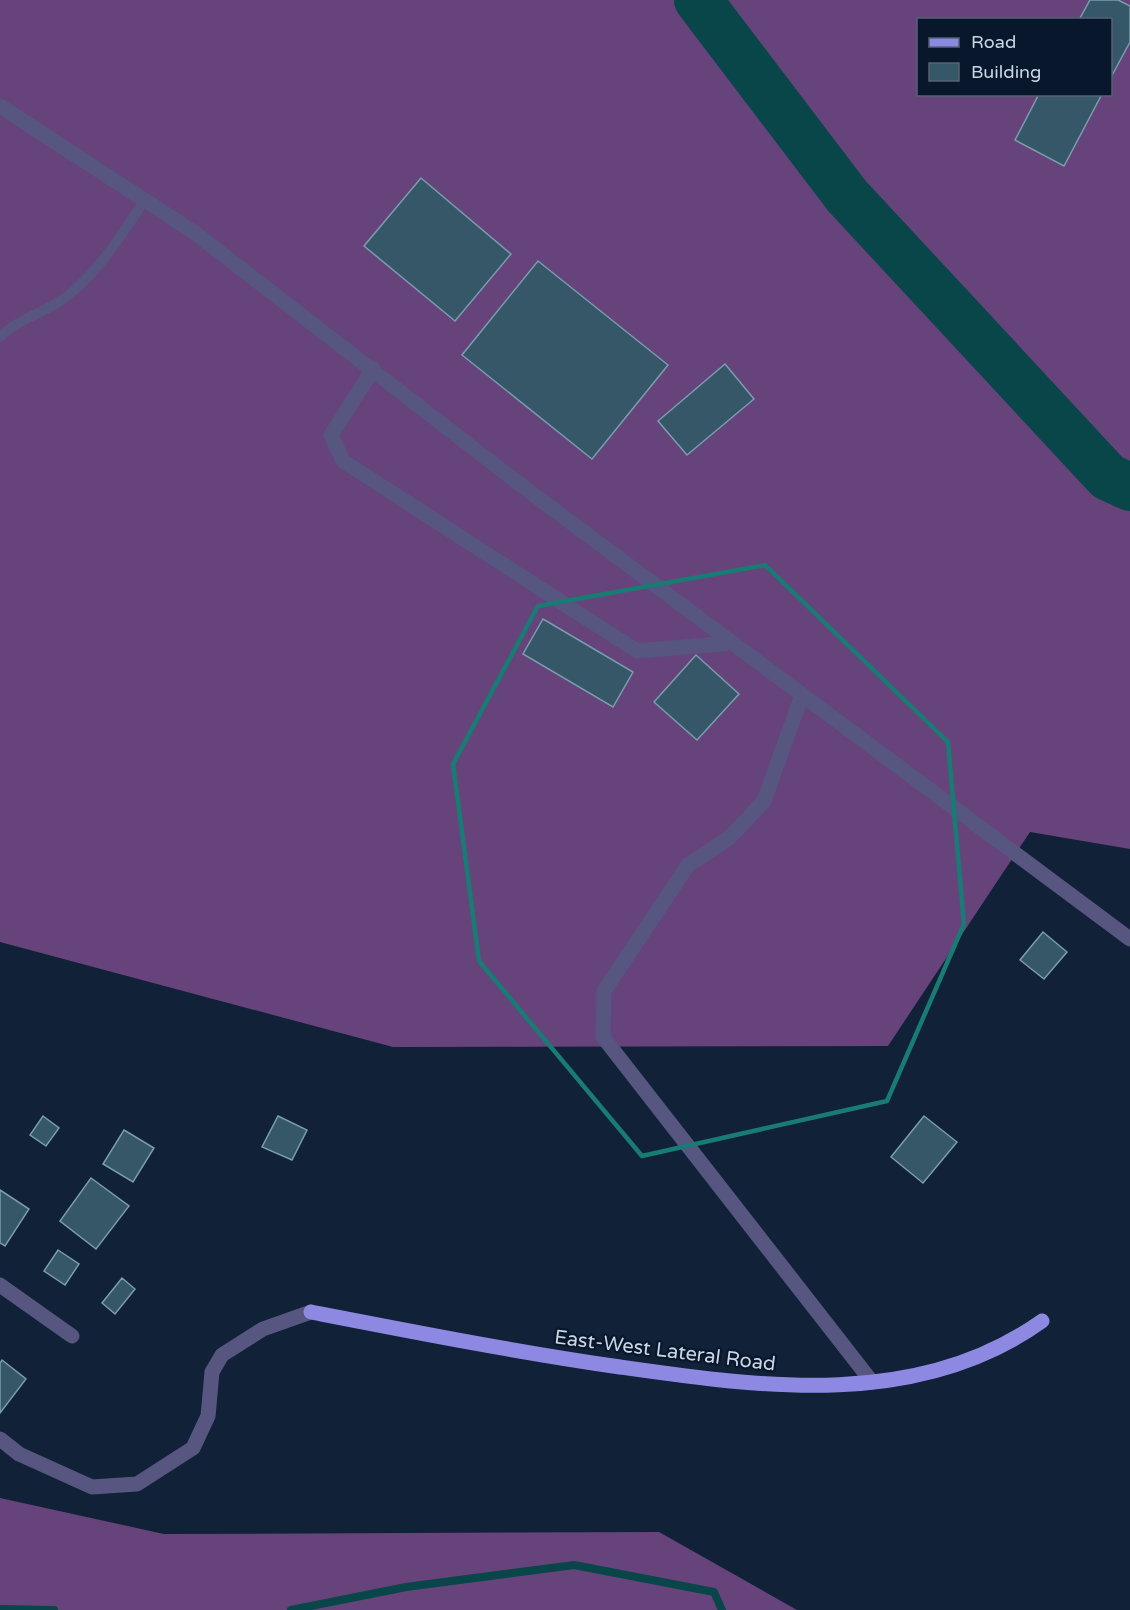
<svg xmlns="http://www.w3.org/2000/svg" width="1130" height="1610" viewBox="0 0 1130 1610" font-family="'Varela Round',sans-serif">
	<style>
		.forest { fill: #66447b; fill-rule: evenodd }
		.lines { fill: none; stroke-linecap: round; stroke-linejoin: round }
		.stream { stroke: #09464a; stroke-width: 8 }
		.river { stroke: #09464a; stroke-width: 48 }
		.building { fill: #355767; stroke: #799dae; stroke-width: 1.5 }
		.service { stroke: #565681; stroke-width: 10 }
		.minor { stroke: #565681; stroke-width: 15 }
		.tertiary { stroke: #565681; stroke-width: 15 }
		.primary { stroke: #8d89e3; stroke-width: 15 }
		.marked { fill: none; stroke: #187b74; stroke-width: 4.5; stroke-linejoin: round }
		.labels { text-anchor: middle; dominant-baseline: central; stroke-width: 4.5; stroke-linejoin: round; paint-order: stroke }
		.street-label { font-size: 20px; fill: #cbd6e5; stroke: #08172c }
	</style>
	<rect width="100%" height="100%" fill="#112137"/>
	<!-- forest -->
	<path class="forest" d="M 0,0 L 1130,0 L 1130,849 L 1030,832 L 888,1046 L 393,1047 L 0,942 ZM 918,20 L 1110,20 L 1110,94 L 918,94 Z
		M 0,1498 L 164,1534 L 659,1532 L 797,1610 L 0,1610 Z"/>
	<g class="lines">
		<!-- stream -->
		<path class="stream" d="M 0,1609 L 54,1610
			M 291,1610 L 406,1587 L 574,1565 L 714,1592 L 722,1610"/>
		<!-- river -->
		<path class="river" d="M 698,0 L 847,196 L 1108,477 L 1130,487"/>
	</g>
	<!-- building -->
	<path class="building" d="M 1090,0 L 1118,0 L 1130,6 L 1130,42 L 1110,79 L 1110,20 L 1079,20 Z
		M 1039,94 L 1102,94 L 1064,166 L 1015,140 Z
		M 421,178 L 511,254 L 455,321 L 364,246 Z
		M 538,261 L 668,365 L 592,459 L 462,355 Z
		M 725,364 L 754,399 L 687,455 L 658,421 Z
		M 543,619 L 633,672 L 613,707 L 523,654 Z
		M 696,655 L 739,694 L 697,740 L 654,702 Z
		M 1043,932 L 1067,952 L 1044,979 L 1020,960 Z
		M 43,1116 L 59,1128 L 46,1146 L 30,1135 Z
		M 278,1116 L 307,1130 L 292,1160 L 262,1147 Z
		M 924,1116 L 957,1142 L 923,1183 L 891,1157 Z
		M 124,1130 L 154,1148 L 133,1182 L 103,1164 Z
		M 91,1178 L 129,1206 L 96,1249 L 60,1221 Z
		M 0,1190 L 29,1209 L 5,1246 L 0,1243 Z
		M 58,1250 L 79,1264 L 65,1285 L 44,1271 Z
		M 122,1278 L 135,1289 L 115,1314 L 102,1303 Z
		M 2,1360 L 26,1379 L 0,1413 L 0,1363 Z"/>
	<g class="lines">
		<!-- service -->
		<path class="service" d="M 0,337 C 20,317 49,312 70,294 C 101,268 123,233 145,200"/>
		<!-- minor -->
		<path class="minor" d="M 373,369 L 331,435 L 343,461 L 637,651 L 732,643
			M 802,695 L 764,801 L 729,838 L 688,865 L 604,991 L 603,1037 L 872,1382
			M 0,1285 L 72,1336
			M 0,1439 L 19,1454 L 92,1487 L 137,1484 L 193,1448 L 208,1416 L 212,1372 L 222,1355 L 263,1329 L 311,1312"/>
		<!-- tertiary -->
		<path class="tertiary" d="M 0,106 L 195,233 L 526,489 L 1130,939"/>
		<!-- primary -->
		<path class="primary" d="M 311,1312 C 414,1332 516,1352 620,1367 C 761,1387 918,1410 1042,1321"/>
	</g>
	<!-- marked area -->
	<path class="marked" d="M 765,565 L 948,742 L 964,924 L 887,1101 L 642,1156 L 479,961 L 453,764 L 538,606 Z"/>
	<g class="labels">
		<!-- street labels -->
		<g class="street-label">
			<text transform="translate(665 1351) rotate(7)">East-West Lateral Road</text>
		</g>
	</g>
	<!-- legend -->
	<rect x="917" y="18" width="195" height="78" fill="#08172c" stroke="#566376" stroke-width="1.5"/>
	<rect x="929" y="38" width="30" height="9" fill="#8d89e3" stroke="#566376" stroke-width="1.5"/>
	<text x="971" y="48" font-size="18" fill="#cbd6e5">Road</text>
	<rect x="929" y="63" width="30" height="18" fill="#355767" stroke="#566376" stroke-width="1.5"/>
	<text x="971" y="78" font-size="18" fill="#cbd6e5">Building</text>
</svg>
